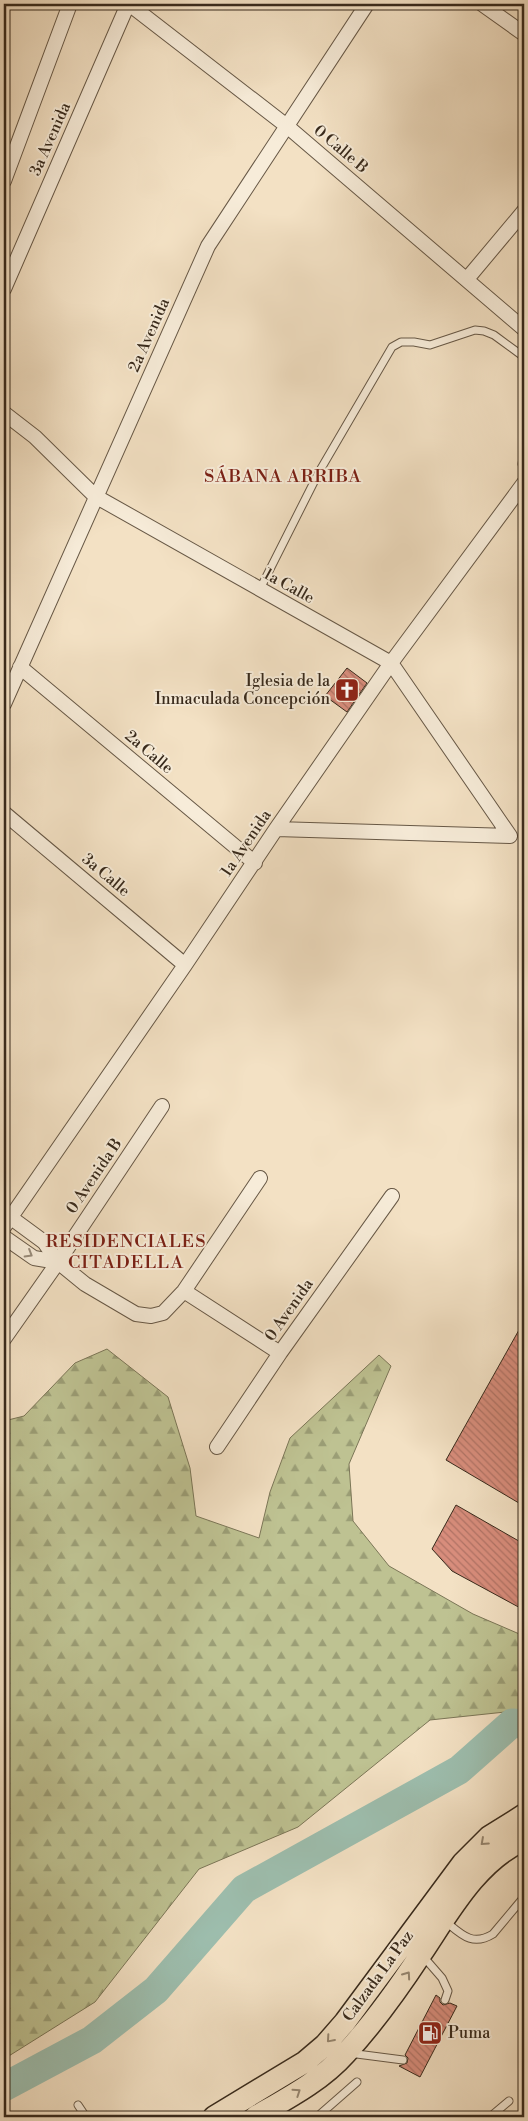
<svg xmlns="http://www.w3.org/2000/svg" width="528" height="2121" viewBox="0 0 528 2121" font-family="'Libre Bodoni',serif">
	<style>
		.forest { fill: url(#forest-firs); stroke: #7b7657 }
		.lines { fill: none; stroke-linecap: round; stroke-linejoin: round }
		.river { stroke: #9dbeae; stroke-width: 29 }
		.building { fill: url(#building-back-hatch); stroke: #382a1c }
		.service-casing { stroke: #675846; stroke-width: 9 }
		.minor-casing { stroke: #675846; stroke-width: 16 }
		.primary-casing { stroke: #382a1c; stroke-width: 24 }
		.service { stroke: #f7ecd9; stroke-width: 7 }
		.minor { stroke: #f7ecd9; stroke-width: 14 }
		.primary { stroke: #f3e1c4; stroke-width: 21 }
		.oneway { stroke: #988b7a }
		.oneway2 { stroke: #968670 }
		.labels { text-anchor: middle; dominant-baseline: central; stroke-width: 4; stroke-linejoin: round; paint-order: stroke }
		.street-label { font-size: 16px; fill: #382a1c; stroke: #f7ecd9 }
		.poi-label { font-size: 16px; fill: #382a1c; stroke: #f7ecd9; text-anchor: end }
		.neighbourhood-label { font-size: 18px; letter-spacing: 1px; fill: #7a1f14; stroke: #f7ecd9 }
	</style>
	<defs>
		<pattern id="forest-firs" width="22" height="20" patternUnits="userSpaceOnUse" patternTransform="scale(1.25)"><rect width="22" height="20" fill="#bec292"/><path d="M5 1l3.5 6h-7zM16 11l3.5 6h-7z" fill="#9b9e76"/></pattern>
		<pattern id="building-back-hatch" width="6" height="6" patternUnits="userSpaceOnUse" patternTransform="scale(1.25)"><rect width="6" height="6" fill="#d88d7c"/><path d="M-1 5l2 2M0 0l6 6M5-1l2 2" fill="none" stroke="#b07365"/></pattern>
	</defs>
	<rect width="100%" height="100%" fill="#f3e1c4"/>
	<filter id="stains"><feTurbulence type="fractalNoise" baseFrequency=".004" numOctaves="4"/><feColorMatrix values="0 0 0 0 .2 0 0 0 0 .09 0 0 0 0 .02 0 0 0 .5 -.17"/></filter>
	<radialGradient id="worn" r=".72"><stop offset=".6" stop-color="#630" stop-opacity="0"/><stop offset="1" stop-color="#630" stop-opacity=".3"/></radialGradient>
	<!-- forest -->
	<path class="forest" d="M 107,1349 L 168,1397 L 190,1468 L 196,1516 L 259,1538 L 270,1492 L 290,1438 L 379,1355 L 391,1366 L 349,1464 L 353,1521 L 389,1566 L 473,1614 L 524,1636 L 524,1710 L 430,1720 L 298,1827 L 199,1869 L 95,2002 L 4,2059 L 4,1421 L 24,1416 L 75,1363 Z"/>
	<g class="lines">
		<!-- river -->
		<path class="river" d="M 4,2087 L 92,2040 L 156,1990 L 244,1889 L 459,1770 L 512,1723 L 524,1724"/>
	</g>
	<!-- building -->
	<path class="building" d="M 347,668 L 367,683 L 347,712 L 325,696 Z
		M 524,1321 L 524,1506 L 446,1460 Z
		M 456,1505 L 524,1544 L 524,1610 L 452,1571 L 432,1549 Z
		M 436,1995 L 440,1998 L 440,2002 L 443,2005 L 450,2003 L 457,2006 L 420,2077 L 399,2066 L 407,2063 L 408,2058 L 405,2055 Z"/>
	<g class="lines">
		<defs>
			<path id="service" d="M 524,452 L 522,464 L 524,470
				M 260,589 L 319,472 L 392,347 L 401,342 L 414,342 L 430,345 L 475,330 L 484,331 L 494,335 L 524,357
				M 445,1921 C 461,1934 472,1947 493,1934 L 524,1897
				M 422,1955 L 442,1978 L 448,1991 L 445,2000
				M 349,2053 L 403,2060
				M 78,2105 L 86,2117
				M 317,2117 L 357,2082
				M 490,2117 L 509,2101"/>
			<path id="minor" d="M 129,4 L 288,127 L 524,329
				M 482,4 L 524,34
				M 4,181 L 70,4
				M 467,279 L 524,211
				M 4,289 L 128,4
				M 4,413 L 35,437 L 95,496 L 391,663 L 510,836
				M 20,667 L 255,863
				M 4,704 L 208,246 L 367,4
				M 4,813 L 185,965
				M 276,829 L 510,836
				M 10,1217 L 44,1242 L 58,1262
				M 4,1227 L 185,965 L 276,829 L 391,663 L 524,483
				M 4,1237 L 34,1258 L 58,1262 L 85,1284 L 136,1314 L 151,1316 L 163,1313 L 184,1291 L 260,1178
				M 184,1291 L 280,1353
				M 4,1339 L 58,1262 L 162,1106
				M 217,1447 L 280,1353 L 392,1196"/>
			<path id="primary" d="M 214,2117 L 305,2062 L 325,2045 L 345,2022 L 463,1863 L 489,1837 L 524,1815
				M 255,2117 C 286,2099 321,2081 345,2054 C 373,2024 398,1989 421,1954 C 448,1914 477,1860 524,1840"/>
		</defs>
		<!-- service casing -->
		<use href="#service" class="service-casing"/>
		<!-- minor casing -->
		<use href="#minor" class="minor-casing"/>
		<!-- primary casing -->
		<use href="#primary" class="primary-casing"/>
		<!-- service -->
		<use href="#service" class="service"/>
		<!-- minor -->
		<use href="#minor" class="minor"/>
		<!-- primary -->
		<use href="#primary" class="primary"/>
	</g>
	<!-- one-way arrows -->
	<defs><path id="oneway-chevron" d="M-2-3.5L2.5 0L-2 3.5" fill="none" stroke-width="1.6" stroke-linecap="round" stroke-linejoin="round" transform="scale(1.25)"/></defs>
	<use class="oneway" href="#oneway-chevron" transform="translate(29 1254) rotate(31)"/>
	<g class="oneway2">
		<use href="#oneway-chevron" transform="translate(484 1842) rotate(138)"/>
		<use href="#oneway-chevron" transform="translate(407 1975) rotate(-55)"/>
		<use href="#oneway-chevron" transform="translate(330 2039) rotate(131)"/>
		<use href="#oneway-chevron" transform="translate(297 2092) rotate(-34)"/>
	</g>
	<!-- icons -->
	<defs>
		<symbol id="church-square" viewBox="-11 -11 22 22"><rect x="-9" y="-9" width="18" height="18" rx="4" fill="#8f2418" stroke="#f7ecd9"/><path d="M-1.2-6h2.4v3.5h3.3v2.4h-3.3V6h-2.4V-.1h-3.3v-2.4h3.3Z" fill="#fff"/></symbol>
		<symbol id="fuel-square" viewBox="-11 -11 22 22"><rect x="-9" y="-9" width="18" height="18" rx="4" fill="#8f2418" stroke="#f7ecd9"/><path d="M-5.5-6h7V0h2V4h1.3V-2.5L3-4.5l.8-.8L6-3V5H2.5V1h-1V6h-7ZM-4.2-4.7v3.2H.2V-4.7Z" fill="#fff"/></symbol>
	</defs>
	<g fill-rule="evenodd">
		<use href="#church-square" x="333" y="676" width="28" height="28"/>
		<use href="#fuel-square" x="416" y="2019" width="28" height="28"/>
	</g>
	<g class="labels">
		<!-- street labels -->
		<g class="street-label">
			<text transform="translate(50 139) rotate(-66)">3a Avenida</text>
			<text transform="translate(341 149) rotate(40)">0 Calle B</text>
			<text transform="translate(149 335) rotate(-66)">2a Avenida</text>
			<text transform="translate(289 586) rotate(29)">1a Calle</text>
			<text transform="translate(149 752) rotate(40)">2a Calle</text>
			<text transform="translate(246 843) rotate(-56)">1a Avenida</text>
			<text transform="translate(106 875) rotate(40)">3a Calle</text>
			<text transform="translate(94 1176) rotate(-56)">0 Avenida B</text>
			<text transform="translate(289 1310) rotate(-55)">0 Avenida</text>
			<text transform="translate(378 1976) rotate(-54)">Calzada La Paz</text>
		</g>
		<!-- poi labels -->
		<g class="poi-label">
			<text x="330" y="681">Iglesia de la<tspan x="330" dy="18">Inmaculada Concepción</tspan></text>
			<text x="448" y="2033" text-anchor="start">Puma</text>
		</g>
		<!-- neighbourhood labels -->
		<g class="neighbourhood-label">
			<text x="283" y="476">SÁBANA ARRIBA</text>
			<text x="126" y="1241">RESIDENCIALES<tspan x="126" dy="21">CITADELLA</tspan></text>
		</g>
	</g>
	<!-- margin -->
	<rect width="528" height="2121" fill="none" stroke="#f3e1c4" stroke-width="20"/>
	<rect x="5" y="5" width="518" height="2111" fill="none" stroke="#382a1c" stroke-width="2.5"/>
	<rect x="10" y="10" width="508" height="2101" fill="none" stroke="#382a1c"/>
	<rect width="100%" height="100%" filter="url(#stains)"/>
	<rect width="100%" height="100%" fill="url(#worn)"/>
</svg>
